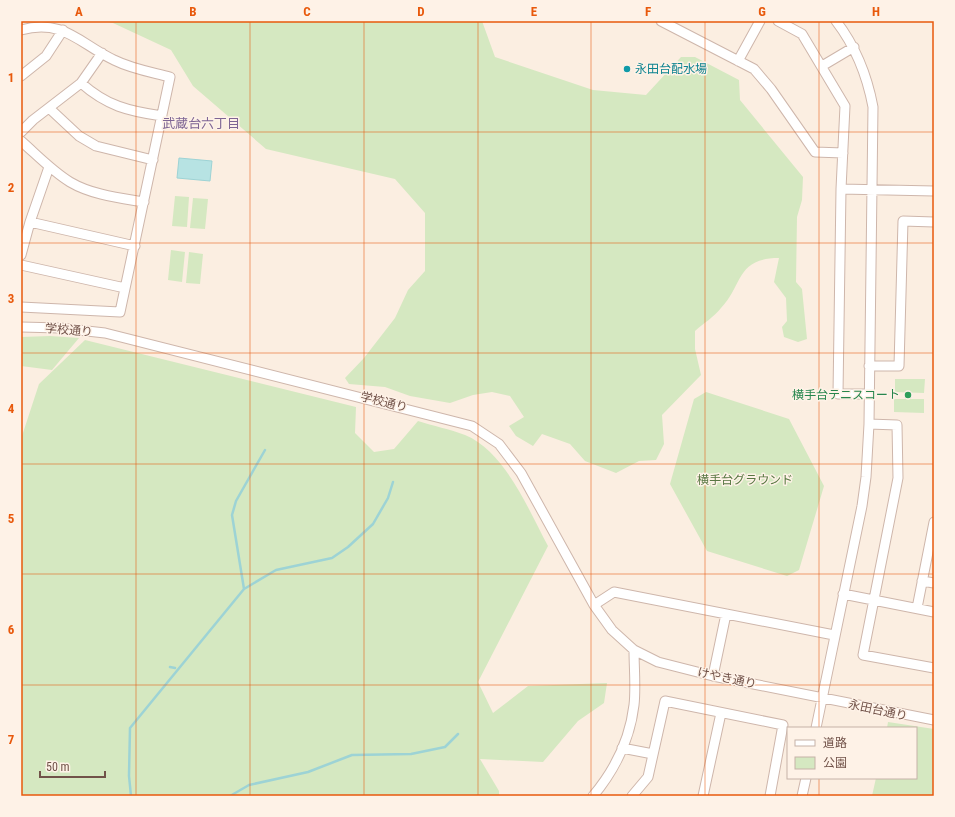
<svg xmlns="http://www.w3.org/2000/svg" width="955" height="817" viewBox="0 0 955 817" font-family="'Roboto Condensed','Noto Sans JP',sans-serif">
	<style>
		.green { fill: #d5e8c1 }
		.water { fill: #b7e3e3; stroke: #9dd3d5 }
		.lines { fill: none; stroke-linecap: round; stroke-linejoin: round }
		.stream { stroke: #9dd3d5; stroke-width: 2.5 }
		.minor-casing { stroke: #ceb6ab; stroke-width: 11 }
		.minor { stroke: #fff; stroke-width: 9 }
		.grid { fill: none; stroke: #e8590c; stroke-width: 1; stroke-opacity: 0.55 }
		.culture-dot { fill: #0f9aa8; stroke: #fef2e7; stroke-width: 1.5 }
		.leisure-dot { fill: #2e9e5b; stroke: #fef2e7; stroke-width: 1.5 }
		.labels { text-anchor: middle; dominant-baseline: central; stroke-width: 3; stroke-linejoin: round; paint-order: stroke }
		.culture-label { font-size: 12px; fill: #0d838f; stroke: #fef2e7; text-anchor: start }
		.street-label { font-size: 12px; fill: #715249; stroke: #fef2e7 }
		.leisure-label { font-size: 12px; fill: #27864d; stroke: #fef2e7; text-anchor: end }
		.park-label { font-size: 12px; fill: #587742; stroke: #fef2e7 }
		.neighbourhood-label { font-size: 13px; fill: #7e6594; stroke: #fef2e7 }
		.neatline { fill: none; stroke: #e8590c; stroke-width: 1.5 }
		.grid-label { font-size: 13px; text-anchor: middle; font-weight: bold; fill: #e8590c }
	</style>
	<rect width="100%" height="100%" fill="#fbeee1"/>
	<!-- green -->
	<path class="green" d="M 103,21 L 482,21 L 495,57 L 593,90 L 646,95 L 681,57 L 695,57 L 739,80 L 740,100 L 803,177 L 802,200 L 797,217 L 796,282 L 802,289 L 807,339 L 798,342 L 784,337 L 782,327 L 787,321 L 786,298 L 774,282 L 779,258 C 736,258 743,285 721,308 C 714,317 704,323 695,331 L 695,349 L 701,375 L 662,415 L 664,444 L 656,460 L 639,461 L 616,473 L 585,461 L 570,444 L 542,434 L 533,446 L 516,436 L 509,426 L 524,417 L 510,396 L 492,392 L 473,395 L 450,403 L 410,396 L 385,387 L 349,384 L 345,378 L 364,358 L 395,318 L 408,290 L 425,271 L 425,213 L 395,179 L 266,149 L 193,86 L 171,50 L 113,23 Z
		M 175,196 L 189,197 L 187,227 L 172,226 Z
		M 193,198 L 208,199 L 205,229 L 190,228 Z
		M 171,250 L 185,252 L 182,282 L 168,280 Z
		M 189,252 L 203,254 L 200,284 L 186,283 Z
		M 50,336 L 79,338 L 52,370 L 21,366 L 21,337 Z
		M 85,340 L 356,407 L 355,433 L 374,452 L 394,449 L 418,421 C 433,426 450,429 465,435 C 505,451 529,511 548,546 L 478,682 L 493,713 L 528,686 L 607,683 L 604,703 L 578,721 L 543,762 L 480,759 L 499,791 L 499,796 L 21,796 L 21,439 L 39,384 Z
		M 895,379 L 925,379 L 924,393 L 895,392 Z
		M 706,392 L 789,419 L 824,486 L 799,570 L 787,576 L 707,551 L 670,484 L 694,399 Z
		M 894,399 L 924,399 L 924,413 L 894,412 Z
		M 888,722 L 934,729 L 934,796 L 872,796 L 876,778 L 916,778 L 916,728 L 887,728 Z"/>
	<!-- water -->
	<path class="water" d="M 179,158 L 212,161 L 210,181 L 177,178 Z"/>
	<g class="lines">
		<!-- stream -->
		<path class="stream" d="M 244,589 L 232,515 L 236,501 L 265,450
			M 170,667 L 175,668
			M 131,796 L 129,776 L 130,728 L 244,589 L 276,570 L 332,558 L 348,547 L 373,524 L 388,498 L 393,482
			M 230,796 L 249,785 L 308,772 L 352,755 L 411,754 L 445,747 L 458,734"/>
		<defs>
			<path id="minor" d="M 661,21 L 754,69 L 771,89 L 815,152 L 843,153
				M 778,21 L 802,34 L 845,106 L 841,189 L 838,394 L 869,394
				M 21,30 C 63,18 80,44 114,60 C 132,69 151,72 170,77 L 120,312 L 21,307
				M 738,61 L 760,21
				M 822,66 L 854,47
				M 21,76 L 46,56 L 63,30
				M 81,83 C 107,106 128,111 162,116
				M 49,108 L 79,136 L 96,146 L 153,160
				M 21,132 L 33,120 L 81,83 L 102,53
				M 21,141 C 37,155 52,171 70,182 C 92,195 120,198 144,202
				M 841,189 L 934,191
				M 30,222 L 135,246
				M 21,255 L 30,222 L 49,167
				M 21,265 L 125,288
				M 21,327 L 60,328 L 105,333 L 472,426 L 499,444 L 521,473 L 594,605 L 612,630 L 634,650 L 658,662 L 713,676 L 934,720
				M 869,366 L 899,366 L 903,221 L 934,222
				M 869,424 L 897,425 L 898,478 L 863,655 L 934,668
				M 922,581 L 934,583
				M 843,594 L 934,612
				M 594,605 L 614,592 L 834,635
				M 917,608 L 934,522
				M 713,676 L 726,614
				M 816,728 L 862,506 L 866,477 L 869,424 L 873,107 C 867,75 856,47 836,21
				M 622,748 L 653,754
				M 593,796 C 614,771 630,739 634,705 C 636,688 634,668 634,650
				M 632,796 L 648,777 L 665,701 L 783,725 L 770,796
				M 703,796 L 721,713
				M 802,796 L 806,778"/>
		</defs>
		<!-- minor casing -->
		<use href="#minor" class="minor-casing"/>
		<!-- minor -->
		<use href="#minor" class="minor"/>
	</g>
	<!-- grid -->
	<path class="grid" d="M 136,21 L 136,796M 250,21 L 250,796M 364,21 L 364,796M 478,21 L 478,796M 591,21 L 591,796M 705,21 L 705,796M 819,21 L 819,728M 21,132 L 934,132M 21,243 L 934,243M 21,353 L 934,353M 21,464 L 934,464M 21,574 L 934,574M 21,685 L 934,685M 819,778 L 819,796"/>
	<!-- markers -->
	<circle class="culture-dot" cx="627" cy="69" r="4"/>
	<circle class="leisure-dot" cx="908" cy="395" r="4"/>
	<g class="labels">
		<!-- culture labels -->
		<g class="culture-label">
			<text x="635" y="69">永田台配水場</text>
		</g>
		<!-- street labels -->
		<g class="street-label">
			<text transform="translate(69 330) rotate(5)">学校通り</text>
			<text transform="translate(384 402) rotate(14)">学校通り</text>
			<text transform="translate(727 678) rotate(12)">けやき通り</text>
			<text transform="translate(878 710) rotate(12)">永田台通り</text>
		</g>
		<!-- leisure labels -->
		<g class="leisure-label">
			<text x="900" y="395">横手台テニスコート</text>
		</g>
		<!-- park labels -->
		<g class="park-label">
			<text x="745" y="480">横手台グラウンド</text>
		</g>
		<!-- neighbourhood labels -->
		<g class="neighbourhood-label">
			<text x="201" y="123">武蔵台六丁目</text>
		</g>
	</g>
	<!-- border -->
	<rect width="955" height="817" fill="none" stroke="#fef2e7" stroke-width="44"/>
	<!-- legend -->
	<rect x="787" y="727" width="130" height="52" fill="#fef2e7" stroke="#c6b2a8"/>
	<rect x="795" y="740" width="20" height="6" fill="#ffffff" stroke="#c6b2a8"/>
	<text x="823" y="747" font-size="12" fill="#715249">道路</text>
	<rect x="795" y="757" width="20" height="12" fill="#d5e8c1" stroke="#c6b2a8"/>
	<text x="823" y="767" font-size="12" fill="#715249">公園</text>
	<!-- scale -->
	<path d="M40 771v6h65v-6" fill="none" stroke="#715249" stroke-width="2"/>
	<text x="46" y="771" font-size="12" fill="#715249" stroke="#fef2e7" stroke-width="3" paint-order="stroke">50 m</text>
	<rect x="22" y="22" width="911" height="773" class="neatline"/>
	<g class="grid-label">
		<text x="79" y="16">A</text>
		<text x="193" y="16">B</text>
		<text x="307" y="16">C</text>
		<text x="421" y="16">D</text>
		<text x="534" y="16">E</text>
		<text x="648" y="16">F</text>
		<text x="762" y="16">G</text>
		<text x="876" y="16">H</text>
		<text x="11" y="82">1</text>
		<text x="11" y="192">2</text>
		<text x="11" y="303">3</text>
		<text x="11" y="413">4</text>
		<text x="11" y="523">5</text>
		<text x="11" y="634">6</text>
		<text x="11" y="744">7</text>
	</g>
</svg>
